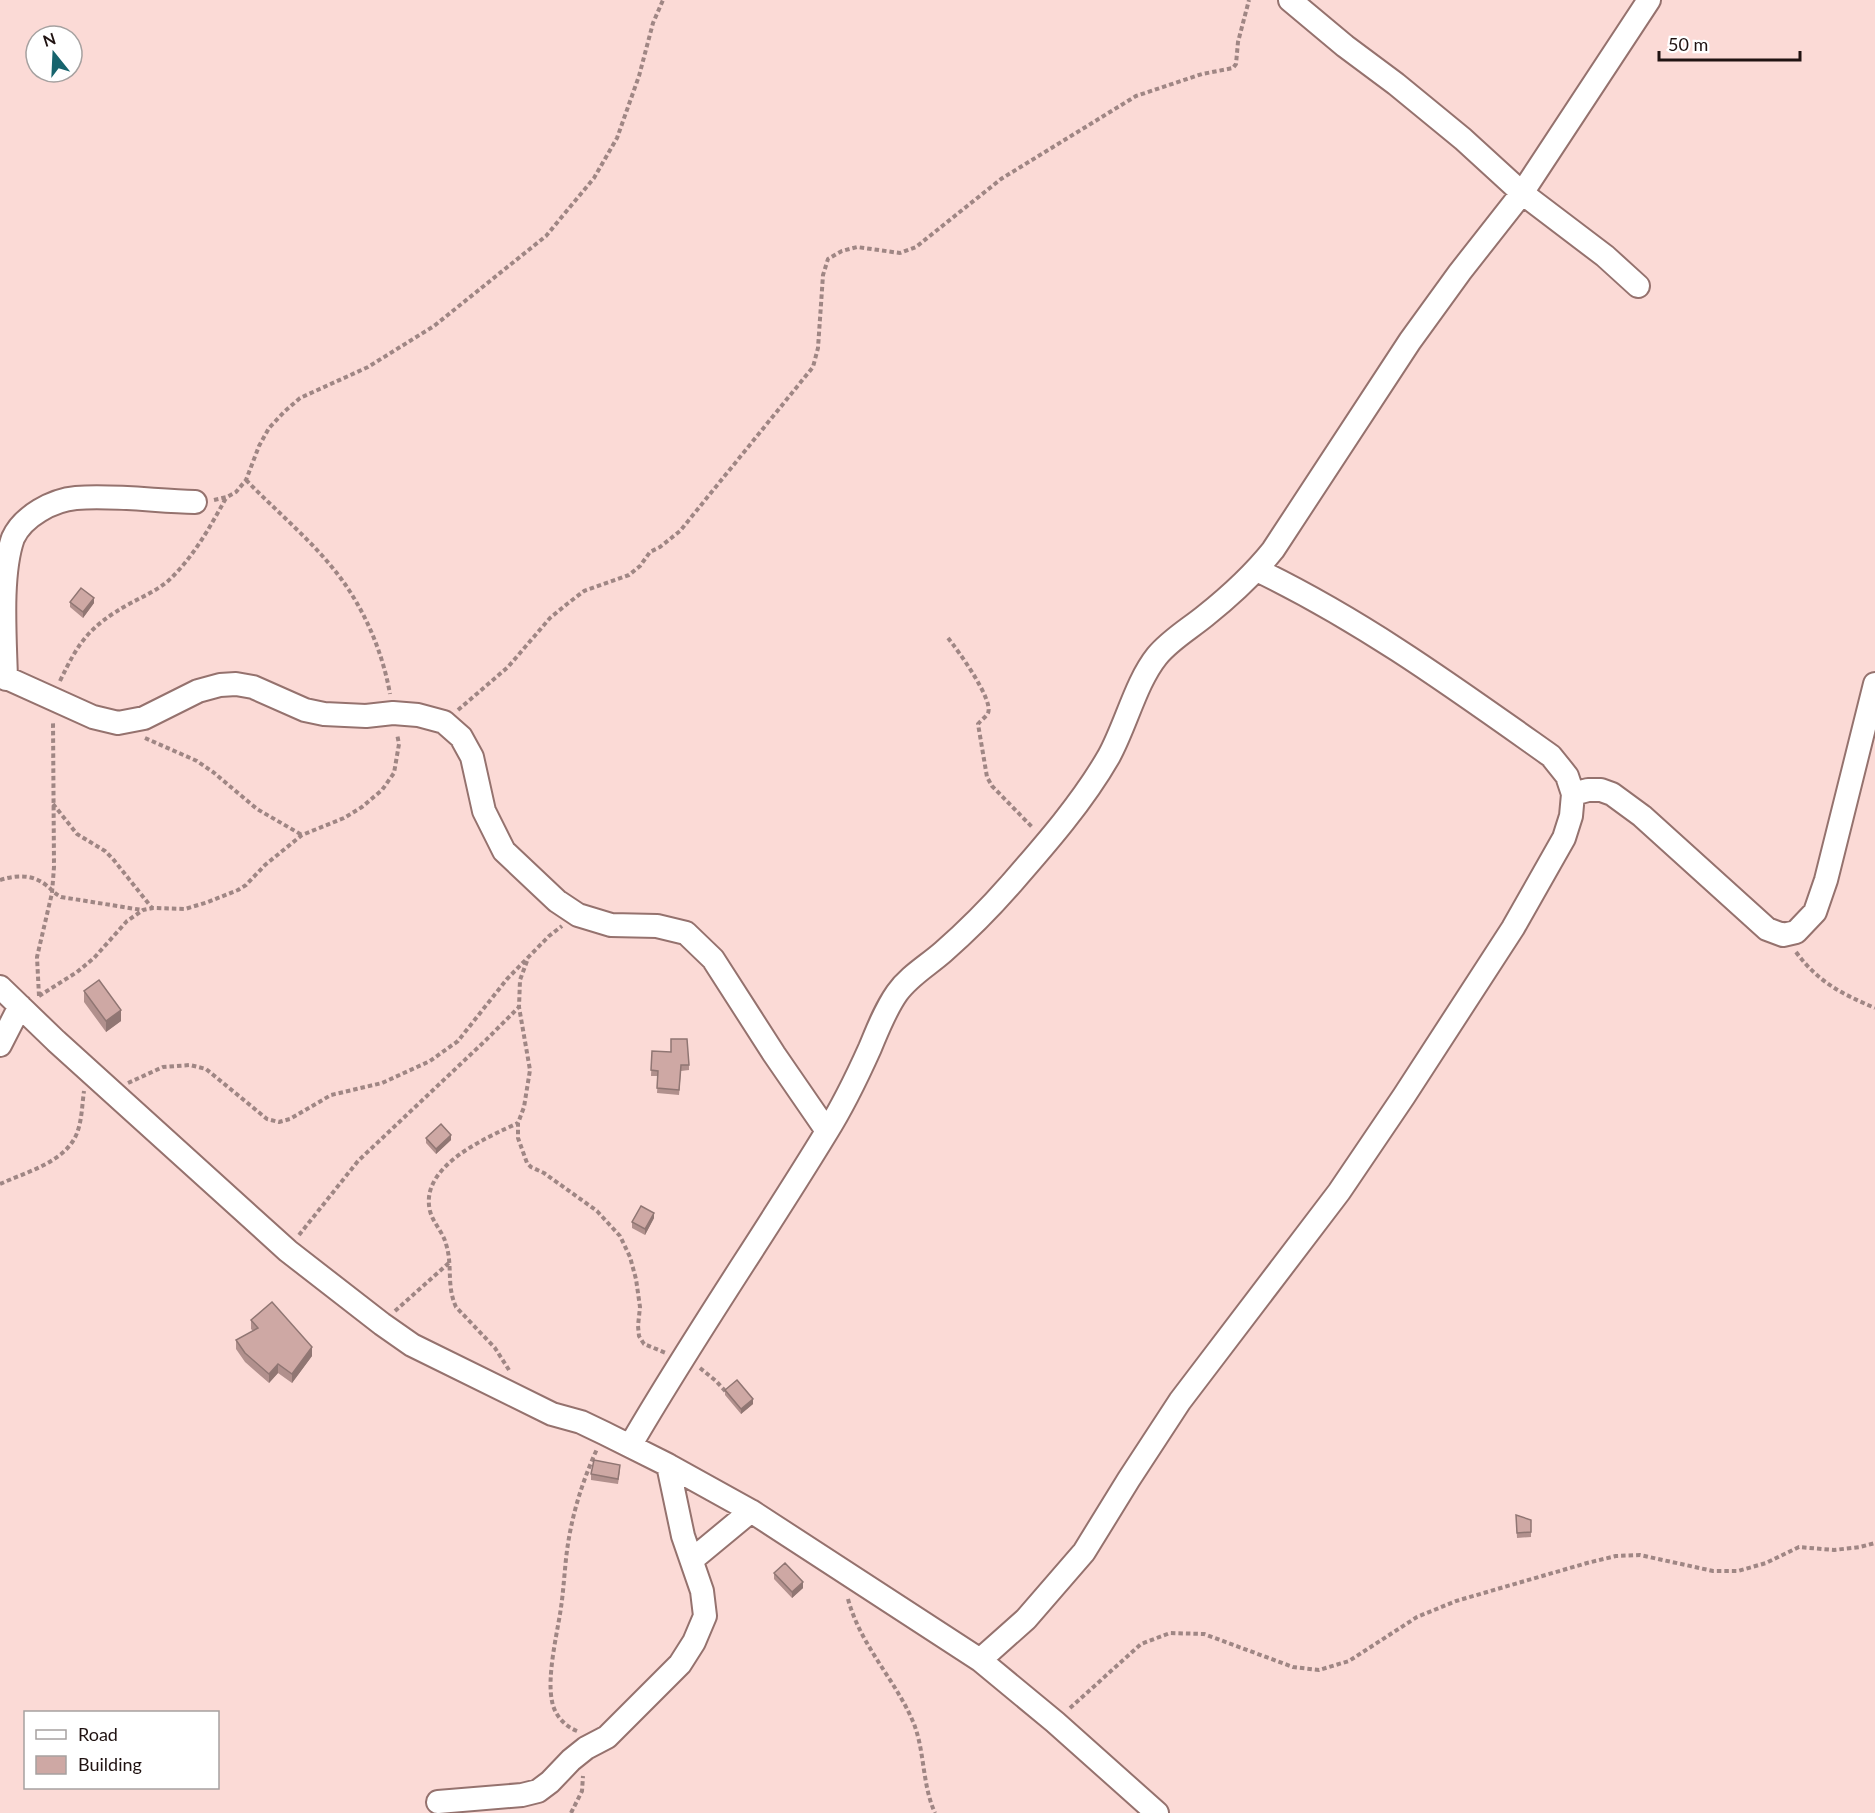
<svg xmlns="http://www.w3.org/2000/svg" width="1875" height="1813" viewBox="0 0 1875 1813" font-family="Lato,sans-serif">
	<style>
		.lines { fill: none; stroke-linecap: round; stroke-linejoin: round }
		.minor-casing { stroke: #95726e; stroke-width: 26 }
		.path { stroke: #9f8684; stroke-width: 4; stroke-dasharray: 4.5 3; stroke-linecap: butt }
		.minor { stroke: #fff; stroke-width: 22 }
		.wall { fill: #b1908d }
		.shaded-wall { fill: #907673 }
		.building { fill: #cea8a4; stroke: #907673; stroke-width: 1.5 }
	</style>
	<rect width="100%" height="100%" fill="#fbdad6"/>
	<g class="lines">
		<defs>
			<path id="minor" d="M 1290,0 L 1345,46 L 1396,84 L 1463,139 L 1522,193 L 1605,256 L 1638,286
				M 0,675 L 93,717 L 118,723 L 144,718 L 198,691 L 220,685 L 236,684 L 253,687 L 305,710 L 324,714 L 366,716 L 393,713 L 418,715 L 444,722 L 461,737 L 472,757 L 484,811 L 504,851 L 557,901 L 578,915 L 611,925 L 657,926 L 686,933 L 713,959 L 774,1054 L 827,1131
				M 6,679 C 5,638 0,575 13,538 C 23,516 53,500 76,498 C 115,495 156,501 195,502
				M 1573,794 L 1588,790 L 1601,790 L 1612,794 L 1642,816 L 1767,929 L 1783,935 L 1796,932 L 1815,912 L 1826,880 L 1875,684
				M 0,987 L 56,1041 L 288,1251 L 382,1324 L 412,1345 L 552,1414 L 581,1422 L 604,1433 L 668,1465 L 751,1511 L 980,1660 L 1055,1722 L 1157,1813
				M 0,1045 L 20,1006
				M 630,1446 C 692,1339 762,1238 826,1133 C 843,1106 857,1077 870,1048 C 878,1029 885,1010 897,993 C 909,976 927,966 943,952 C 967,931 989,909 1010,885 C 1045,845 1082,803 1109,756 C 1126,725 1136,682 1157,656 C 1170,640 1189,629 1205,616 C 1230,596 1253,575 1273,550 L 1410,341 L 1460,272 L 1522,193 L 1649,0
				M 693,1559 L 751,1511
				M 980,1660 L 1026,1619 L 1084,1552 L 1129,1479 L 1180,1401 L 1339,1192 L 1404,1096 L 1513,928 L 1564,838 L 1571,816 L 1573,794 L 1567,776 L 1551,756 C 1455,688 1363,621 1257,570
				M 438,1802 L 522,1795 L 538,1791 L 550,1782 L 571,1760 L 586,1748 L 607,1737 L 680,1664 L 694,1642 L 705,1616 L 702,1591 L 683,1536 L 668,1465"/>
		</defs>
		<!-- minor casing -->
		<use href="#minor" class="minor-casing"/>
		<!-- path -->
		<path class="path" d="M 246,480 C 278,513 315,543 342,580 C 366,613 383,654 390,694
			M 214,500 L 227,497 L 236,492 L 246,480 L 259,446 L 269,428 L 284,412 L 300,398 L 368,367 L 434,326 L 546,236 L 594,178 L 617,138 L 639,76 L 653,23 L 663,0
			M 948,638 C 957,649 994,700 988,713 C 986,717 981,720 978,724 L 987,777 L 992,786 L 1033,828
			M 60,681 C 79,641 90,626 129,604 C 142,597 156,591 168,581 C 193,558 210,527 226,498
			M 458,710 L 508,667 L 550,618 L 567,604 L 584,591 L 629,575 L 640,566 L 650,552 L 660,547 L 680,531 L 813,367 L 818,348 L 823,275 L 828,259 L 842,251 L 857,247 L 900,253 L 916,247 L 1001,179 L 1136,96 L 1202,74 L 1233,68 L 1236,64 L 1238,42 L 1249,0
			M 145,738 L 197,761 L 213,772 L 257,809 L 302,835
			M 53,804 L 77,834 L 105,851 L 113,859 L 152,908
			M 0,880 C 16,875 32,874 46,885 C 52,890 54,893 61,897 L 142,910
			M 1796,952 C 1818,982 1842,994 1875,1008
			M 527,961 L 520,980 L 519,1007 L 530,1070 L 524,1107 L 518,1123 L 518,1138 L 527,1163 L 531,1167 L 544,1173 L 597,1211 L 620,1236 L 630,1257 L 636,1279 L 640,1307 L 638,1326 L 639,1336 L 644,1344 L 666,1353
			M 39,996 L 77,972 L 94,958 L 127,921 L 143,910 L 153,908 L 185,909 L 208,902 L 238,890 L 246,885 L 265,865 L 302,835 L 344,818 L 362,807 L 382,790 L 394,773 L 399,744 L 397,734
			M 39,996 L 37,957 L 52,893 L 54,867 L 53,721
			M 128,1083 L 163,1067 L 190,1065 L 206,1069 L 267,1119 L 279,1122 L 290,1119 L 331,1095 L 382,1083 L 430,1061 L 458,1041 L 507,979 L 549,936 L 562,926
			M 0,1184 C 26,1172 66,1162 77,1133 C 82,1120 82,1105 84,1091
			M 299,1235 L 358,1161 L 486,1040 L 519,1007
			M 395,1311 L 450,1262
			M 700,1368 L 716,1381 L 727,1393
			M 509,1370 L 495,1348 L 456,1307 C 446,1285 453,1266 446,1244 C 443,1232 433,1223 430,1211 C 419,1166 486,1138 518,1123
			M 848,1599 C 861,1647 896,1680 914,1724 C 925,1753 922,1784 935,1813
			M 1070,1708 L 1141,1644 L 1170,1633 L 1204,1634 L 1293,1667 L 1319,1670 L 1349,1661 L 1417,1617 L 1456,1601 L 1587,1563 L 1616,1556 L 1640,1555 L 1713,1571 L 1738,1571 L 1766,1563 L 1799,1547 L 1834,1550 L 1860,1547 L 1875,1543
			M 577,1731 C 564,1726 554,1714 552,1701 C 547,1678 556,1638 560,1614 C 563,1596 564,1578 566,1559 C 570,1521 581,1484 597,1449
			M 571,1813 L 582,1791 L 583,1776"/>
		<!-- minor -->
		<use href="#minor" class="minor"/>
	</g>
	<!-- wall -->
	<path class="wall" d="M 70,602 L 94,603 L 83,618 L 70,607 Z
		M 84,991 L 121,1021 L 106,1032 L 84,1002 Z
		M 652,1051 L 689,1065 L 689,1070 L 681,1071 L 679,1095 L 657,1093 L 658,1076 L 651,1076 Z
		M 426,1138 L 451,1140 L 436,1154 L 426,1143 Z
		M 654,1218 L 645,1235 L 632,1228 L 632,1222 Z
		M 251,1320 L 312,1356 L 292,1383 L 278,1373 L 269,1383 L 245,1362 L 236,1349 L 236,1340 L 253,1331 L 251,1329 Z
		M 725,1390 L 753,1404 L 741,1414 L 725,1395 Z
		M 620,1470 L 618,1484 L 591,1480 L 591,1474 Z
		M 1516,1515 L 1531,1520 L 1531,1537 L 1517,1538 Z
		M 774,1573 L 803,1588 L 792,1598 L 774,1579 Z"/>
	<!-- shaded-wall -->
	<path class="shaded-wall" d="M 94,598 L 94,603 L 83,618 L 83,612 Z
		M 121,1010 L 121,1021 L 106,1032 L 106,1021 Z
		M 451,1135 L 451,1140 L 436,1154 L 436,1149 Z
		M 654,1213 L 654,1218 L 645,1235 L 645,1229 Z
		M 312,1347 L 312,1356 L 292,1383 L 292,1374 Z
		M 278,1364 L 278,1373 L 269,1383 L 269,1374 Z
		M 753,1399 L 753,1404 L 741,1414 L 741,1409 Z
		M 803,1582 L 803,1588 L 792,1598 L 792,1592 Z"/>
	<!-- building -->
	<path class="building" d="M 81,588 L 94,598 L 83,612 L 70,602 Z
		M 99,980 L 121,1010 L 106,1021 L 84,991 Z
		M 671,1039 L 687,1039 L 689,1065 L 681,1065 L 679,1090 L 657,1088 L 658,1071 L 651,1070 L 652,1051 L 671,1052 Z
		M 441,1124 L 451,1135 L 436,1149 L 426,1138 Z
		M 641,1206 L 654,1213 L 645,1229 L 632,1222 Z
		M 272,1302 L 312,1347 L 292,1374 L 278,1364 L 269,1374 L 245,1353 L 236,1340 L 258,1328 L 251,1320 Z
		M 737,1380 L 753,1399 L 741,1409 L 725,1390 Z
		M 594,1460 L 620,1465 L 618,1479 L 591,1474 Z
		M 1516,1515 L 1531,1520 L 1531,1532 L 1517,1533 Z
		M 785,1563 L 803,1582 L 792,1592 L 774,1573 Z"/>
	<!-- legend -->
	<rect x="24" y="1711" width="195" height="78" fill="#ffffff" stroke="#a6a1a0" stroke-width="1.5"/>
	<rect x="36" y="1730" width="30" height="9" fill="#ffffff" stroke="#a6a1a0" stroke-width="1.5"/>
	<text x="78" y="1741" font-size="18" fill="#201312">Road</text>
	<rect x="36" y="1756" width="30" height="18" fill="#cea8a4" stroke="#a6a1a0" stroke-width="1.5"/>
	<text x="78" y="1771" font-size="18" fill="#201312">Building</text>
	<!-- north arrow -->
	<g transform="translate(54 54) rotate(342)"><circle r="28" fill="#ffffff" stroke="#a6a1a0" stroke-width="1.5"/>
	<path d="M0-4.5L10 22L0 15L-10 22Z" fill="#17646d"/>
	<text y="-9" font-size="16" font-weight="bold" text-anchor="middle" fill="#201312">N</text>
	</g>
	<!-- scale -->
	<path d="M1659 51v9h141v-9" fill="none" stroke="#201312" stroke-width="3"/>
	<text x="1668" y="51" font-size="18" fill="#201312" stroke="#ffffff" stroke-width="4.5" paint-order="stroke">50 m</text>
</svg>
